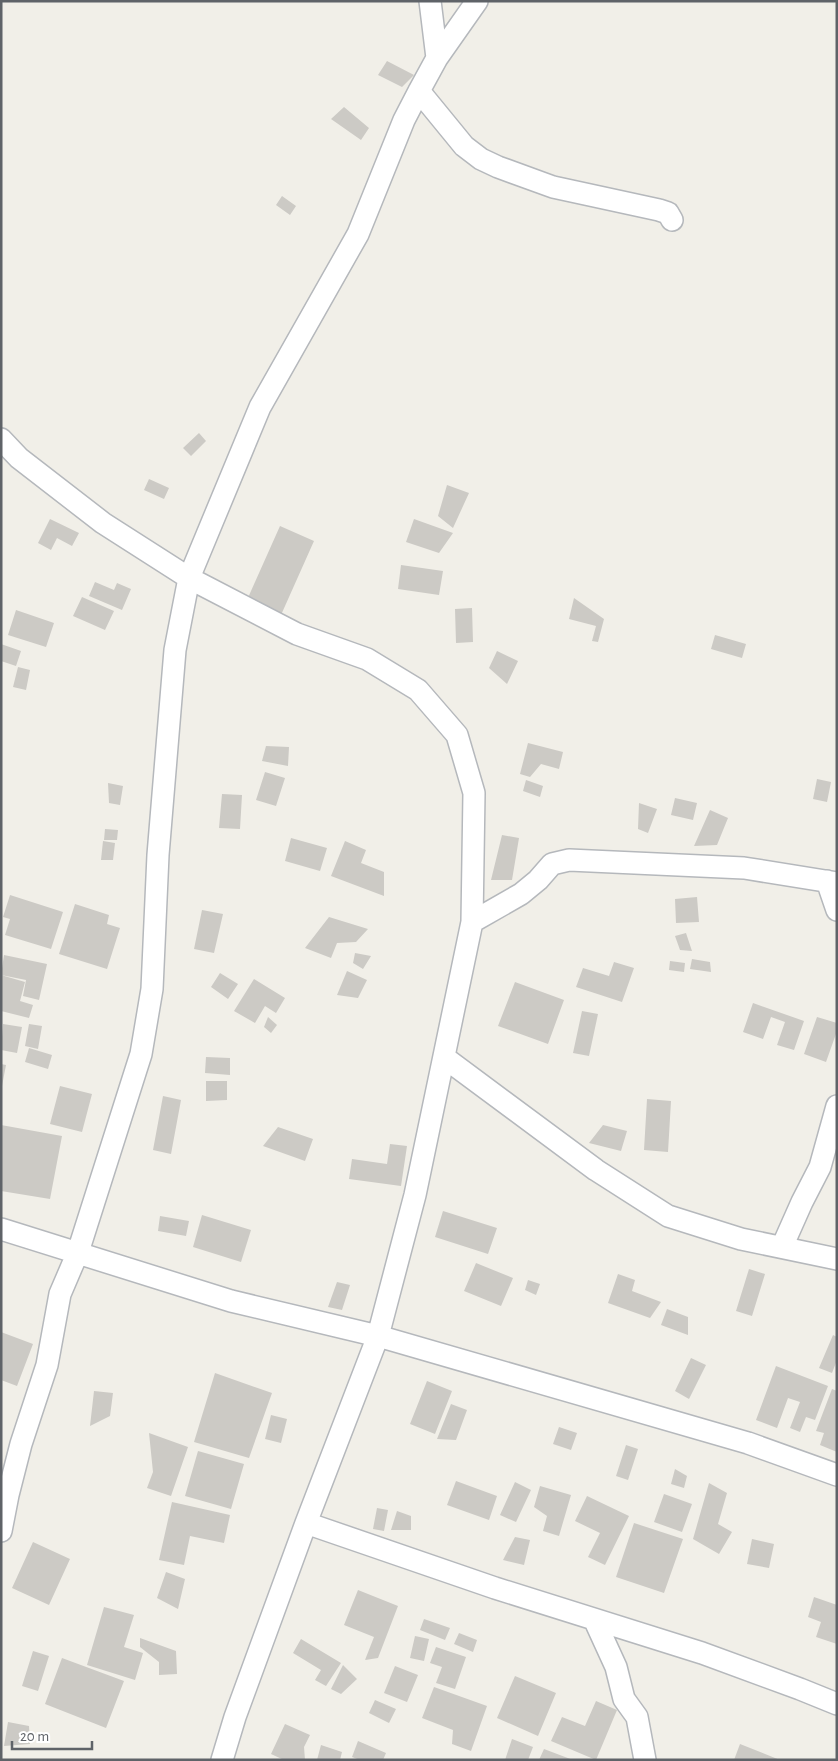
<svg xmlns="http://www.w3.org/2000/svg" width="838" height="1761" viewBox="0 0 838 1761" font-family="'Alegreya Sans',sans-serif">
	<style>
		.building { fill: #cccac5 }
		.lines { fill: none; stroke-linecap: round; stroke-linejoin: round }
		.street-casing { stroke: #b5b8bc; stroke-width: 24 }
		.street { stroke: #fff; stroke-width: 21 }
	</style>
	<rect width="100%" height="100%" fill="#f1efe8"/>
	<!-- building -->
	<path class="building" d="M 387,61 L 414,75 L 402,87 L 378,75 Z
		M 344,107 L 369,128 L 361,140 L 331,119 Z
		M 282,196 L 296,206 L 290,215 L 276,205 Z
		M 199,433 L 206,441 L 191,456 L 183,448 Z
		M 149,479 L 169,488 L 164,499 L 144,490 Z
		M 447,485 L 469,493 L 453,528 L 438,516 Z
		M 50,519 L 79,533 L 72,546 L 57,538 L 51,550 L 38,543 Z
		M 414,519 L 453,533 L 439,553 L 406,542 Z
		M 280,526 L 314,541 L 281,615 L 247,600 Z
		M 401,565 L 443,571 L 439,595 L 398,589 Z
		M 95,582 L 114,590 L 117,583 L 131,589 L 122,610 L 89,596 Z
		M 82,597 L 114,611 L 105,630 L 73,616 Z
		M 574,598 L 604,619 L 598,642 L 592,641 L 596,626 L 569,619 Z
		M 472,608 L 473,642 L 456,643 L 455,609 Z
		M 16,610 L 54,623 L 46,647 L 8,635 Z
		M 715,635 L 746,644 L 742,658 L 711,649 Z
		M 1,644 L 21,651 L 16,666 L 1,661 Z
		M 497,651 L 518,661 L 507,684 L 489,668 Z
		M 18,667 L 30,670 L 26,690 L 13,687 Z
		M 528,743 L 563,752 L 559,769 L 541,764 L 530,777 L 520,774 Z
		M 266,746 L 289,747 L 288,766 L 262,761 Z
		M 265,772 L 285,778 L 276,806 L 256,800 Z
		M 817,779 L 831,782 L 827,802 L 813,799 Z
		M 526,780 L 543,786 L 540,797 L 523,791 Z
		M 108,783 L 123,786 L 120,805 L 109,803 Z
		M 222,794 L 242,795 L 240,829 L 219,828 Z
		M 675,798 L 697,803 L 693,820 L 671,815 Z
		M 639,803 L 657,809 L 648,833 L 638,829 Z
		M 710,810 L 728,818 L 717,845 L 694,846 Z
		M 105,829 L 118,830 L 117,840 L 104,840 Z
		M 502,835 L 519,838 L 512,880 L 491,880 Z
		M 291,838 L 327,848 L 320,871 L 285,861 Z
		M 103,841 L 115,843 L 113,860 L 101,860 Z
		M 345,841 L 366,850 L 361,863 L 384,872 L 384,896 L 331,876 Z
		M 10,895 L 63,912 L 51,949 L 5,935 L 10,919 L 3,917 Z
		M 697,897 L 699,922 L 676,923 L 675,899 Z
		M 75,904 L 109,915 L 107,924 L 120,928 L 107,969 L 59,954 Z
		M 202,910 L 223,914 L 214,953 L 194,949 Z
		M 329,917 L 368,929 L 356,942 L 337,943 L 331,958 L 305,948 Z
		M 686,933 L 692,951 L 680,950 L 675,936 Z
		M 355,953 L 371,956 L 363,969 L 353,963 Z
		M 4,955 L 47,964 L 39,1000 L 23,996 L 26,980 L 1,975 Z
		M 692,959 L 710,962 L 711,972 L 690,969 Z
		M 670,961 L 685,963 L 684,972 L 669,970 Z
		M 614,962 L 634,968 L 622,1002 L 576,987 L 583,968 L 609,976 Z
		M 347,971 L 367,980 L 358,998 L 337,995 Z
		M 220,973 L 238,984 L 228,999 L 211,987 Z
		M 1,975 L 25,982 L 20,1001 L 33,1005 L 29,1018 L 1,1011 Z
		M 254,979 L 285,998 L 276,1013 L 265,1006 L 255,1023 L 234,1011 Z
		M 515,982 L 564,1000 L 548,1044 L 498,1026 Z
		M 753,1003 L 804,1021 L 794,1050 L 777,1045 L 785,1022 L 771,1017 L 763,1039 L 743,1032 Z
		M 582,1011 L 598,1014 L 589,1056 L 573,1053 Z
		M 268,1017 L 277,1025 L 271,1033 L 264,1027 Z
		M 817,1017 L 837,1023 L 837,1031 L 826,1062 L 804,1054 Z
		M 3,1024 L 22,1027 L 17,1053 L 1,1050 Z
		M 29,1024 L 42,1026 L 38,1049 L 25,1046 Z
		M 29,1048 L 52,1055 L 48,1069 L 25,1062 Z
		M 206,1057 L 230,1058 L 230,1075 L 205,1073 Z
		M 1,1064 L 6,1065 L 2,1086 L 1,1086 Z
		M 206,1081 L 227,1081 L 227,1100 L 206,1101 Z
		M 60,1086 L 92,1094 L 82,1132 L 50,1124 Z
		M 163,1096 L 181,1100 L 171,1154 L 153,1150 Z
		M 647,1099 L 671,1101 L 668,1152 L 644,1150 Z
		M 1,1125 L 62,1136 L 50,1199 L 1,1191 Z
		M 603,1125 L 627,1131 L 621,1151 L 589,1143 Z
		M 278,1127 L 313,1139 L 305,1161 L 263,1146 Z
		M 390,1144 L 407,1146 L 401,1186 L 349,1179 L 352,1159 L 387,1164 Z
		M 443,1211 L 497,1228 L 488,1254 L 435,1237 Z
		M 202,1215 L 251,1230 L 241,1262 L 193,1247 Z
		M 160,1216 L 189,1221 L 186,1236 L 158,1231 Z
		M 476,1263 L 513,1278 L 501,1306 L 464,1291 Z
		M 749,1269 L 765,1274 L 752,1316 L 736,1311 Z
		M 618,1274 L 635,1280 L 632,1291 L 661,1302 L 650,1318 L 608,1303 Z
		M 528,1280 L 540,1284 L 536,1295 L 525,1290 Z
		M 337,1282 L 350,1285 L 342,1310 L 328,1307 Z
		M 667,1309 L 688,1317 L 688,1335 L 661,1325 Z
		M 1,1332 L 33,1344 L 17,1386 L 1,1380 Z
		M 833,1335 L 837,1337 L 837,1360 L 832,1373 L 819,1368 Z
		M 691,1358 L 706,1365 L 689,1399 L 675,1391 Z
		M 776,1366 L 828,1386 L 815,1420 L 806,1417 L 800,1432 L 790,1428 L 800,1402 L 788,1398 L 777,1428 L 756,1420 Z
		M 215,1373 L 272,1393 L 249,1458 L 194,1442 Z
		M 427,1381 L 452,1391 L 435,1434 L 410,1424 Z
		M 832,1389 L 837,1391 L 837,1452 L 820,1445 L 824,1433 L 816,1431 Z
		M 94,1391 L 113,1393 L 110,1416 L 90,1426 Z
		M 451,1404 L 467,1410 L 456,1440 L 437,1439 Z
		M 271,1415 L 287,1419 L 281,1443 L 265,1439 Z
		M 559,1427 L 577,1433 L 571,1450 L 553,1444 Z
		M 149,1433 L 188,1447 L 171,1496 L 147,1488 L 153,1472 Z
		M 626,1445 L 638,1449 L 628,1480 L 616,1476 Z
		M 198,1451 L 244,1464 L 231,1509 L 185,1496 Z
		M 675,1469 L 687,1476 L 684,1488 L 671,1484 Z
		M 456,1481 L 497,1496 L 489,1520 L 447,1505 Z
		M 515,1482 L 531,1490 L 516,1522 L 500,1515 Z
		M 709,1483 L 727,1493 L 718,1524 L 732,1532 L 719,1554 L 693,1539 Z
		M 540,1486 L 571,1495 L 559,1536 L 543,1531 L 547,1516 L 534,1507 Z
		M 664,1494 L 692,1504 L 682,1532 L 654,1522 Z
		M 587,1496 L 629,1516 L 605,1565 L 588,1557 L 600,1533 L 575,1521 Z
		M 172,1502 L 230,1515 L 224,1543 L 190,1536 L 184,1565 L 159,1560 Z
		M 377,1508 L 388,1510 L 384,1531 L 373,1529 Z
		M 397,1511 L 411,1516 L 411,1530 L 391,1530 Z
		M 634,1523 L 683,1539 L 664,1593 L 616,1577 Z
		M 515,1537 L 530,1540 L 524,1565 L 503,1560 Z
		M 752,1539 L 774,1544 L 769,1568 L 747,1564 Z
		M 33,1542 L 70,1559 L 49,1605 L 12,1588 Z
		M 166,1572 L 185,1579 L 178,1609 L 157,1598 Z
		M 358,1590 L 398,1606 L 378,1658 L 365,1660 L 374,1637 L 344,1625 Z
		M 814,1597 L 837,1605 L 837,1644 L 816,1637 L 821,1622 L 808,1617 Z
		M 104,1607 L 134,1615 L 124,1647 L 143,1653 L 135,1680 L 87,1665 Z
		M 424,1619 L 450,1628 L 445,1640 L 420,1630 Z
		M 459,1633 L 477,1640 L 473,1652 L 454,1644 Z
		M 415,1636 L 429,1639 L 424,1661 L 410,1658 Z
		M 140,1638 L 176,1651 L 177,1674 L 159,1675 L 159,1662 L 140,1647 Z
		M 301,1639 L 341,1663 L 326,1686 L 315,1680 L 321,1670 L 293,1653 Z
		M 436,1647 L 466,1657 L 455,1689 L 436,1683 L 442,1667 L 430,1663 Z
		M 33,1651 L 49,1656 L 38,1691 L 22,1686 Z
		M 62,1658 L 124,1681 L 106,1728 L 45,1704 Z
		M 343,1665 L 357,1679 L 341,1694 L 331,1689 Z
		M 395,1666 L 418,1675 L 407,1702 L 384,1693 Z
		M 515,1676 L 556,1693 L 538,1736 L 497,1718 Z
		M 434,1687 L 487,1706 L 471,1751 L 452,1744 L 453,1730 L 422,1718 Z
		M 375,1700 L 396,1709 L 389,1723 L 369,1713 Z
		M 596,1701 L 617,1710 L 596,1760 L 551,1741 L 562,1717 L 585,1726 Z
		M 8,1722 L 29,1726 L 30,1744 L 4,1746 Z
		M 285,1724 L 310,1735 L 304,1747 L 305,1760 L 284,1760 L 271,1754 Z
		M 512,1739 L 533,1747 L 528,1760 L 505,1760 Z
		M 358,1741 L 386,1753 L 383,1760 L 360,1760 L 352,1757 Z
		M 740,1744 L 780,1760 L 734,1760 Z
		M 321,1745 L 342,1752 L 340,1760 L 317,1760 Z
		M 544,1749 L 573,1760 L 539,1760 Z"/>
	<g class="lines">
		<defs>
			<path id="street" d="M 430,1 L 437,58
				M 419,91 L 464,146 L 481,159 L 498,167 L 553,187 L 659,210 L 668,213 L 672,220
				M 1,439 L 19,458 L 103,523 L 189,578 L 297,634 L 367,659 L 418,690 L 457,735 L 474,793 L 472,922 L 415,1195 L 378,1336 L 306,1523 L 235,1717 L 222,1760
				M 827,881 L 837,910
				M 472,922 L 521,894 L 538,880 L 552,864 L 569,860 L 744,868 L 837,883
				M 445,1058 L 596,1170 L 668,1216 L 741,1239 L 837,1259
				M 1,1229 L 231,1301 L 378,1336 L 748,1443 L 837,1475
				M 782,1247 L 802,1202 L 820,1167 L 837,1106
				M 306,1523 L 495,1588 L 702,1653 L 800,1689 L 837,1704
				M 1,1531 L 8,1495 L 21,1444 L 47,1365 L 60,1294 L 78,1252 L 141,1054 L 152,989 L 158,855 L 175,650 L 189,578 L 260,407 L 358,234 L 404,120 L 419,91 L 437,58 L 477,1
				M 594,1619 L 616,1667 L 624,1699 L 637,1717 L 645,1760"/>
		</defs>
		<!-- street casing -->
		<use href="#street" class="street-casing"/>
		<!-- street -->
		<use href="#street" class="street"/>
	</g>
	<!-- border -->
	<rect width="838" height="1761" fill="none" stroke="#5f6368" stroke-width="5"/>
	<!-- scale -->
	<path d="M12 1741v8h80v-8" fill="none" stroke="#5f6368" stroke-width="2.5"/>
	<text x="20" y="1741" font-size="15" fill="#5f6368" stroke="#ffffff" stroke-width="4" paint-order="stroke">20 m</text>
</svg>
